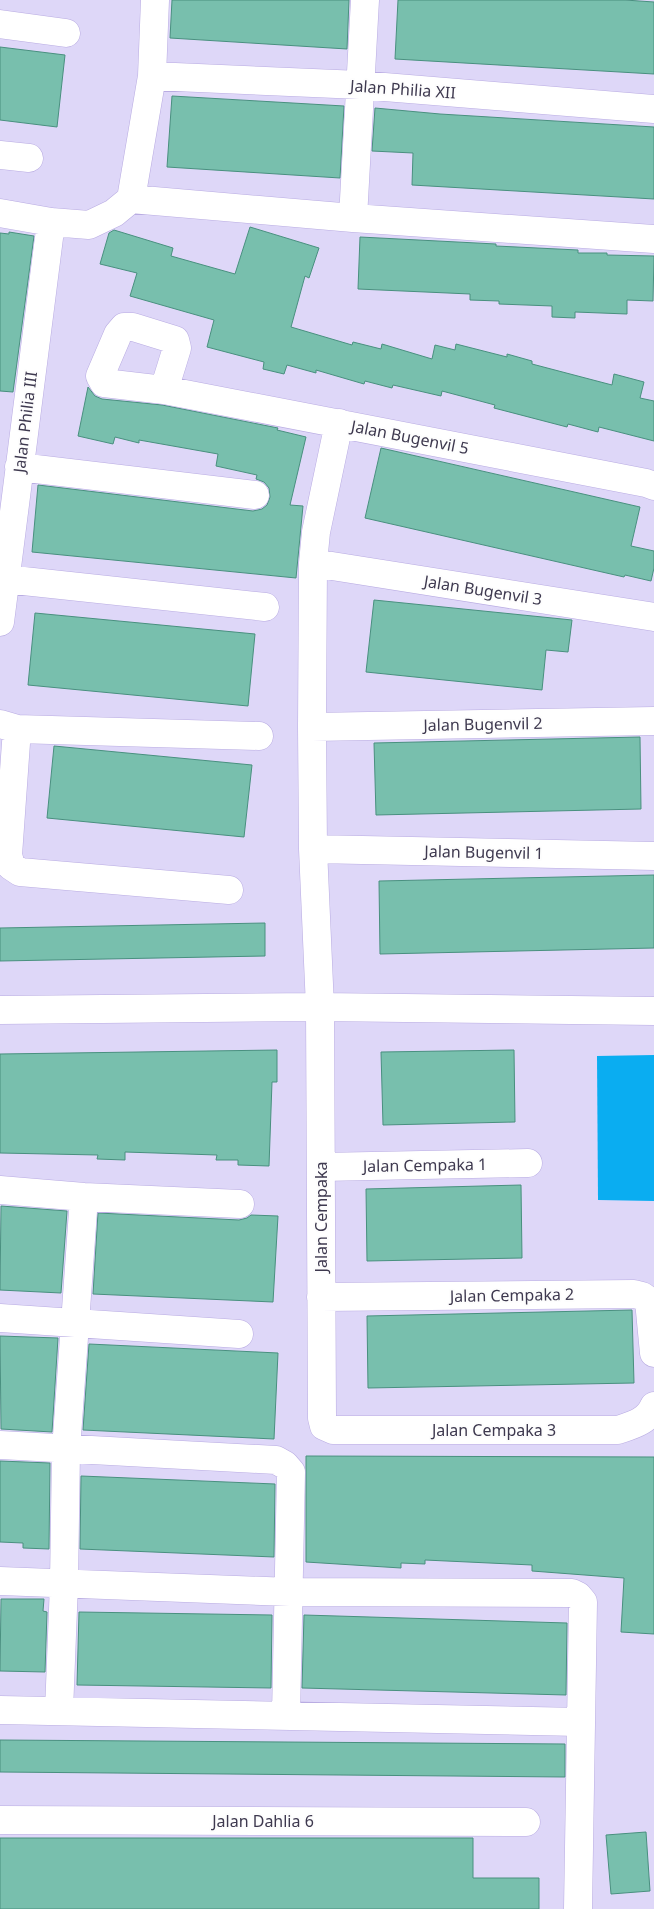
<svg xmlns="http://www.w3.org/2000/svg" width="654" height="1909" viewBox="0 0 654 1909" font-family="'Noto Sans',sans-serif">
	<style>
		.water { fill: #0aadf1 }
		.building { fill: #78bfad; stroke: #49907f }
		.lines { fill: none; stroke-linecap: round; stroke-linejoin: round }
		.minor-casing { stroke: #b9ace2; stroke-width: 29 }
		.minor { stroke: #fff; stroke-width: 28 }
		.labels { text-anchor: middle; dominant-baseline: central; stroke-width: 4; stroke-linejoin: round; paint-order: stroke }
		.street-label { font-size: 16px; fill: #3e394f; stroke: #fdfdfd }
	</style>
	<rect width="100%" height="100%" fill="#ded7f8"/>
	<!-- water -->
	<path class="water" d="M 654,1055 L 654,1201 L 598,1200 L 597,1056 Z"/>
	<!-- building -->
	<path class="building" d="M 172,0 L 349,0 L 347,49 L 170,38 Z
		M 398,0 L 625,0 L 654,2 L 654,74 L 395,59 Z
		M 0,47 L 65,55 L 57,127 L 0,120 Z
		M 172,96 L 344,106 L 340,178 L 167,167 Z
		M 375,108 L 440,114 L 654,127 L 654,199 L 412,185 L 413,153 L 372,151 Z
		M 250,227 L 319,248 L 309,278 L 305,276 L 291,327 L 352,345 L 353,342 L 381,349 L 382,344 L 432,359 L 435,345 L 455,350 L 456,344 L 507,357 L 507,354 L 532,361 L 532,364 L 612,385 L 614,374 L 644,382 L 640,398 L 654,401 L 654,441 L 599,427 L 598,432 L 568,424 L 567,427 L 494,408 L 495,405 L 442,391 L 441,396 L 393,385 L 392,388 L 365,381 L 364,384 L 316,370 L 316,373 L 287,365 L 284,374 L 263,369 L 264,362 L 207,347 L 214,320 L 130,296 L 137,273 L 100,264 L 109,233 L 114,230 L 173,248 L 171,256 L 235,274 Z
		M 9,232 L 34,236 L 13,392 L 0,391 L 0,233 L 9,234 Z
		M 360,237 L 496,244 L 496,246 L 578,250 L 578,253 L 607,253 L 607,255 L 654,256 L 653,301 L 627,300 L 627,314 L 575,312 L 575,318 L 552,317 L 552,306 L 499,304 L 499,301 L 470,300 L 470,294 L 358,289 Z
		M 88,387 L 95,396 L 102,399 L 162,405 L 278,428 L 277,430 L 306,437 L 290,505 L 303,506 L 296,578 L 32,552 L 38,485 L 253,511 L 262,509 L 267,505 L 270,497 L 269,488 L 264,482 L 256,479 L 257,475 L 216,466 L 218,454 L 139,440 L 139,443 L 115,437 L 113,444 L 78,436 Z
		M 381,448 L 640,507 L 631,546 L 654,551 L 654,568 L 651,581 L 625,575 L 624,577 L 365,518 Z
		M 374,600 L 572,620 L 568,652 L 546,650 L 542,690 L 366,672 Z
		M 35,613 L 255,634 L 248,706 L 28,685 Z
		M 640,737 L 641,809 L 376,815 L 374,743 Z
		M 54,746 L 252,765 L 244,837 L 47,818 Z
		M 654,875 L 654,948 L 380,954 L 379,881 Z
		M 265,923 L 265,956 L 0,961 L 0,928 Z
		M 277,1050 L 277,1082 L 272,1082 L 269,1166 L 238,1165 L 238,1160 L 216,1160 L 217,1155 L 125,1152 L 125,1160 L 97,1159 L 98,1155 L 0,1153 L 0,1054 Z
		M 514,1050 L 515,1122 L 383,1125 L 381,1052 Z
		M 521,1185 L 522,1258 L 367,1261 L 366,1189 Z
		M 1,1206 L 67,1211 L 61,1293 L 0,1290 Z
		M 98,1213 L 239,1220 L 247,1218 L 251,1215 L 278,1216 L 273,1302 L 93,1294 Z
		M 632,1310 L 634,1383 L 368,1388 L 367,1316 Z
		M 0,1336 L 58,1338 L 52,1432 L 1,1429 Z
		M 89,1344 L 278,1353 L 274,1439 L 83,1430 Z
		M 306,1456 L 654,1457 L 654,1634 L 621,1632 L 624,1578 L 532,1571 L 532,1565 L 425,1560 L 425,1564 L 401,1563 L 401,1568 L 306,1562 Z
		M 0,1461 L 50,1463 L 49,1549 L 23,1548 L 23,1543 L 0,1542 Z
		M 81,1476 L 275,1484 L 274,1557 L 80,1549 Z
		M 1,1599 L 44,1599 L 43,1611 L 47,1612 L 45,1672 L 0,1671 Z
		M 79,1612 L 272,1615 L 271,1688 L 77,1685 Z
		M 304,1615 L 567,1623 L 566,1695 L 302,1688 Z
		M 0,1740 L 565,1744 L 565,1777 L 0,1772 Z
		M 646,1832 L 650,1891 L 611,1894 L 606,1835 Z
		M 0,1838 L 473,1838 L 473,1878 L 539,1878 L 539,1909 L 0,1909 Z"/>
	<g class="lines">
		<defs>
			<path id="minor" d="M 0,24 L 66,33
				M 152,76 L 360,85 L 654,109
				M 0,155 L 29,158
				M 131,199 L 353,218 L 654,239
				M 0,213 L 51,222 L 89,225 L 114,213 L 131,199 L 152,76 L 155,0
				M 353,218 L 365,0
				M 164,390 L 177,348 L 175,340 L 133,327 L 124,327 L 118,334 L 100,376 L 104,383 L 164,390 L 646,483 L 654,486
				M 339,423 L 316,532 L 313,563 L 312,727 L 313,849 L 320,1007 L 322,1418 L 324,1426 L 333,1430 L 618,1430 C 633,1425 648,1421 654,1406
				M 19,467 L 255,495
				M 313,563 L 654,617
				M 5,579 L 265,607
				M 0,622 L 51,222
				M 0,724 L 17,729 L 259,736
				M 312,727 L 654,721
				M 17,729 L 8,855 L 11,866 L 20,872 L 229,890
				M 313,849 L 654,856
				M 0,1010 L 320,1007 L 654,1011
				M 321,1167 L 528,1163
				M 0,1190 L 84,1197 L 240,1204
				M 321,1297 L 634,1294 L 642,1296 L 649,1301 L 654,1353
				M 0,1318 L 239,1334
				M 0,1445 L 276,1460 L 285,1465 L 291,1472 L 286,1716
				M 0,1581 L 290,1592 L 572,1593 L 578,1596 L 583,1602 L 578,1909
				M 0,1710 L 580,1722
				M 59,1711 L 64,1584 L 66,1450 L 84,1197
				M 0,1820 L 526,1822"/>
		</defs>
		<!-- minor casing -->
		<use href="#minor" class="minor-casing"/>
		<!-- minor -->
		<use href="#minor" class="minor"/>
	</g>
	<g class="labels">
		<!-- street labels -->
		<g class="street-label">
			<text transform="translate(403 89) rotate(4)">Jalan Philia XII</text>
			<text transform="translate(25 422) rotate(-83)">Jalan Philia III</text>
			<text transform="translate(410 437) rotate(11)">Jalan Bugenvil 5</text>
			<text transform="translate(483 590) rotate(9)">Jalan Bugenvil 3</text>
			<text transform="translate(483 724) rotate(-1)">Jalan Bugenvil 2</text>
			<text transform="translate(484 852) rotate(1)">Jalan Bugenvil 1</text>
			<text transform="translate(425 1165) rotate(-1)">Jalan Cempaka 1</text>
			<text transform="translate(321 1217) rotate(-90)">Jalan Cempaka</text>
			<text transform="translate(512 1295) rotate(-1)">Jalan Cempaka 2</text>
			<text x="494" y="1430">Jalan Cempaka 3</text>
			<text x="263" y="1821">Jalan Dahlia 6</text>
		</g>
	</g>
</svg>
